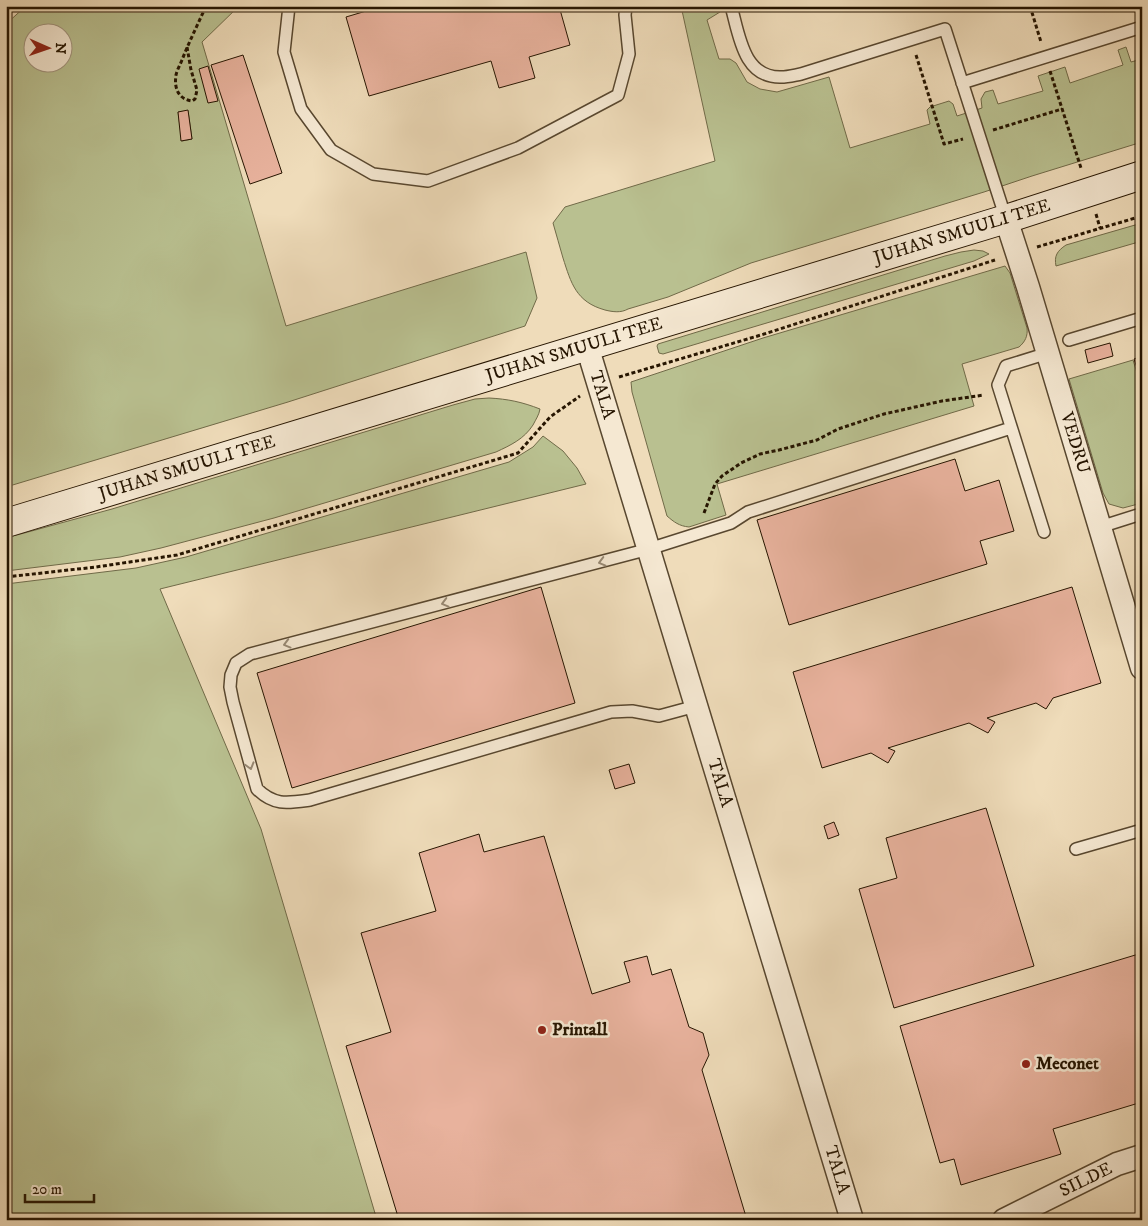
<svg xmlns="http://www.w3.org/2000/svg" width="1148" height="1226" viewBox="0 0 1148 1226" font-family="'IM FELL DW Pica',serif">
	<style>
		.green { fill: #b9c090; stroke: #706a48; fill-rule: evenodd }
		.building { fill: #e8b29d; stroke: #261501 }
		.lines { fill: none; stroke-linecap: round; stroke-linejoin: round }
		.service-casing { stroke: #58472f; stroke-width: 14 }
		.minor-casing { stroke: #58472f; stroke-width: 25 }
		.secondary-casing { stroke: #261501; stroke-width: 30 }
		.path { stroke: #261501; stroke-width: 3; stroke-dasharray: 4 2.5; stroke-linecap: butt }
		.service { stroke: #f5e8d2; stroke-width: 11 }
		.minor { stroke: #f5e8d2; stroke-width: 22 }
		.secondary { stroke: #f5e8d2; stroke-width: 28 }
		.oneway { stroke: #988974 }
		.poi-dot { fill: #8f2418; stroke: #f5e8d2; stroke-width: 2 }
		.labels { text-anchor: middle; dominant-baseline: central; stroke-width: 5; stroke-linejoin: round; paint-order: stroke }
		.street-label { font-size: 18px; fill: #261501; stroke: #f5e8d2 }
		.poi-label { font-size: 18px; font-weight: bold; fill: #261501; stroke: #f5e8d2; text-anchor: start }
	</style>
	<rect width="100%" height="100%" fill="#efdcba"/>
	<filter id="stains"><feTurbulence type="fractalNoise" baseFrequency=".004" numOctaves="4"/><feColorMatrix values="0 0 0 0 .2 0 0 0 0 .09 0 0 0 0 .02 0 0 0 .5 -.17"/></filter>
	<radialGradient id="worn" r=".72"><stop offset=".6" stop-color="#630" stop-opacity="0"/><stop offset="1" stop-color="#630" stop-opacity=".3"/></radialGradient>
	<!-- green -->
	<path class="green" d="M 26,6 L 239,6 L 202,42 L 286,326 L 526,252 L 537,298 L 525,326 L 288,402 L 6,487 L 6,24 ZM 32,32 L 62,32 L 62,62 L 32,62 ZM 188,111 L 192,139 L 182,141 L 178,112 Z
		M 681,6 L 720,6 L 720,12 L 707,20 L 719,59 L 730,59 L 736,63 L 747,82 L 760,89 L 777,92 L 829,77 L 850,148 L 930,124 L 927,110 L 930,107 L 949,101 L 953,104 L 957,116 L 982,108 L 981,99 L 985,92 L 993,90 L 998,104 L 1043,91 L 1038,76 L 1065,67 L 1070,83 L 1123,65 L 1118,50 L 1126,47 L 1131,62 L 1142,59 L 1142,142 L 1032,176 L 984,192 L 751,263 L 668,297 L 628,309 C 621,313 613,312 605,310 C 576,302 571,283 563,258 C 560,246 556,235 553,223 L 565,207 L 715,161 Z
		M 1142,223 L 1142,241 L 1056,266 C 1054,256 1057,251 1066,245 Z
		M 974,250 L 983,251 L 989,254 L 974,261 L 663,354 L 659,353 L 657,346 L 658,344 L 945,256 L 961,252 Z
		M 1005,266 L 1010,273 L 1027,328 C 1028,336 1025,342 1019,347 L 962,364 L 974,406 L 717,484 L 726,515 L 689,527 C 679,526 674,522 667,516 L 632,392 L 631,382 L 763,338 Z
		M 1133,360 L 1142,389 L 1142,503 L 1123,508 L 1109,504 L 1103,493 L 1069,379 Z
		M 489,398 C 508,399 522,402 540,409 C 539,415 536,419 533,425 C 524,439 511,445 496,452 L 274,518 L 161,548 L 120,557 L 6,571 L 6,538 L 112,509 L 453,405 L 475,399 Z
		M 543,436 L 563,451 L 577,468 L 586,484 L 160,589 L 261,829 L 377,1220 L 6,1220 L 6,584 L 136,568 L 186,557 L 509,462 L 533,447 Z"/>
	<!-- building -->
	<path class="building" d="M 383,6 L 559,6 L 570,45 L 529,57 L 535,78 L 499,88 L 491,61 L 369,96 L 346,17 Z
		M 243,55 L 282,173 L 250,184 L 211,65 Z
		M 208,66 L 218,101 L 208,103 L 199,69 Z
		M 188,110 L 192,139 L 181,141 L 178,112 Z
		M 1110,343 L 1113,356 L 1088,363 L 1085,350 Z
		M 1142,356 L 1142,384 L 1134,359 Z
		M 955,459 L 965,491 L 999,480 L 1014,531 L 980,541 L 987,564 L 789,625 L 757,520 Z
		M 541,587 L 575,703 L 292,788 L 257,673 Z
		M 1072,587 L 1101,683 L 1053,698 L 1046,709 L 1036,703 L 987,718 L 995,722 L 988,733 L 969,723 L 888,748 L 895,751 L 888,763 L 871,753 L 822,768 L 793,672 Z
		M 629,764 L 635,783 L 615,789 L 609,770 Z
		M 986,808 L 1034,966 L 894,1008 L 859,889 L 897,878 L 886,838 Z
		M 834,822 L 839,835 L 828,839 L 824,826 Z
		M 479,834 L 484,852 L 544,836 L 592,994 L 630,982 L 624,962 L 647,956 L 652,975 L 671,969 L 689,1027 L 703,1033 L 709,1055 L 702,1070 L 747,1220 L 399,1220 L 346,1046 L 391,1032 L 361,933 L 436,911 L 419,853 Z
		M 1142,953 L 1142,1102 L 1053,1129 L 1061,1154 L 961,1185 L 954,1159 L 940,1163 L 900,1026 Z"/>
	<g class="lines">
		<defs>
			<path id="service" d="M 289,6 L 284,52 L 301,109 L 331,150 L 373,174 L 428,181 L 518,148 L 618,95 L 629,54 L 625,15 L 626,6
				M 731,6 C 739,34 743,78 781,77 C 788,77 795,75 801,74 L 945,29 L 1006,219
				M 962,83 L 1142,27
				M 1069,340 L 1142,318
				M 1100,527 L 1141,514 L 1142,515
				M 1044,532 L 998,385 L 1006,366 L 1048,353
				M 696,706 L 659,716 L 632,711 L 611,712 L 310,800 C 288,803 274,806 257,789 L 233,702 L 230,687 L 231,675 L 236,663 L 250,654 L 649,549 L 731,523 L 748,512 L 1011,428
				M 1076,849 L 1142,830"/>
			<path id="minor" d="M 1006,219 L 1028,287 L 1142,668
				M 587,346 L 852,1220
				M 1004,1220 L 1117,1164 L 1142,1156"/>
			<path id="secondary" d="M 6,523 L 1006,219 L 1142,175"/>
		</defs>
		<!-- service casing -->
		<use href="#service" class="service-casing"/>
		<!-- minor casing -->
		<use href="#minor" class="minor-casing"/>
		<!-- secondary casing -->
		<use href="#secondary" class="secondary-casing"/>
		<!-- path -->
		<path class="path" d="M 1030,6 L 1041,42
			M 187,47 L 191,70 L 197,90 L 195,99 L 192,101 C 178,99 174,88 176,75 C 177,70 180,65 182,60 C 189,42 198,24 206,6
			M 916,55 L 944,144 L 963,139
			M 1050,71 L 1081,168
			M 993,130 L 1062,109
			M 1096,214 L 1100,228
			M 1037,247 L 1142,216
			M 619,377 L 761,335 L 995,260
			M 704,513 L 715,484 L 722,476 L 741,463 L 760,454 L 779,450 L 817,440 L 838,429 L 884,414 L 942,401 L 984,395
			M 6,577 L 96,567 L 177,555 L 518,453 L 550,417 L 580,396"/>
		<!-- service -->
		<use href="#service" class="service"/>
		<!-- minor -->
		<use href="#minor" class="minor"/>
		<!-- secondary -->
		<use href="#secondary" class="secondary"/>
	</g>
	<!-- one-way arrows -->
	<defs><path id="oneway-chevron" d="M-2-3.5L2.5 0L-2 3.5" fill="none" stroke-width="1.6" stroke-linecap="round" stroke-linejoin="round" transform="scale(1.25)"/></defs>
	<g class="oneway">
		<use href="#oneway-chevron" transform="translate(602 562) rotate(165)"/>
		<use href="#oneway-chevron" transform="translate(445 603) rotate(165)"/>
		<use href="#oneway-chevron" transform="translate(287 644) rotate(165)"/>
		<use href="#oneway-chevron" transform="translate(250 766) rotate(74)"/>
	</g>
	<!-- markers -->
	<g class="poi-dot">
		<circle cx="542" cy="1030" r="5"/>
		<circle cx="1026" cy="1064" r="5"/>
	</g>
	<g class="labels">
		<!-- street labels -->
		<g class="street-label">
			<text transform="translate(962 232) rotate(-17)">JUHAN SMUULI TEE</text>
			<text transform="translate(574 350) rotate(-17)">JUHAN SMUULI TEE</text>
			<text transform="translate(602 395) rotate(73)">TALA</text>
			<text transform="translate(1075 443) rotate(73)">VEDRU</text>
			<text transform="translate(187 468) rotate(-17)">JUHAN SMUULI TEE</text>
			<text transform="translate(720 783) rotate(73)">TALA</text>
			<text transform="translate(837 1170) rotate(73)">TALA</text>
			<text transform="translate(1086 1180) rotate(-26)">SILDE</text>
		</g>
		<!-- poi labels -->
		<g class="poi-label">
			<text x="552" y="1030">Printall</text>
			<text x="1036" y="1064">Meconet</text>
		</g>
	</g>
	<!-- margin -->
	<rect width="1148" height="1226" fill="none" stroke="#efdcba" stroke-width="25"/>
	<rect x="8" y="8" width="1133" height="1211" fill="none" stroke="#261501" stroke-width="2.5"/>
	<rect x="12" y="12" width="1123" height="1201" fill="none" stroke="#261501"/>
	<!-- north arrow -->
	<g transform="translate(48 48) rotate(92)"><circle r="24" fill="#f5e8d2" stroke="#a2947e"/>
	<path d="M0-4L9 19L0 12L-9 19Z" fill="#8f2418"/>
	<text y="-8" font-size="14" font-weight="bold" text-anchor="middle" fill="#261501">N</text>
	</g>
	<!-- scale -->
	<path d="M25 1194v8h69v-8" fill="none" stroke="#261501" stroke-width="2.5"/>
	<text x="32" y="1194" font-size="15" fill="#261501" stroke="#f5e8d2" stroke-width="4" paint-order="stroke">20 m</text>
	<rect width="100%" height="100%" filter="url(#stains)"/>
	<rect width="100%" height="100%" fill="url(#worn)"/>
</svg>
